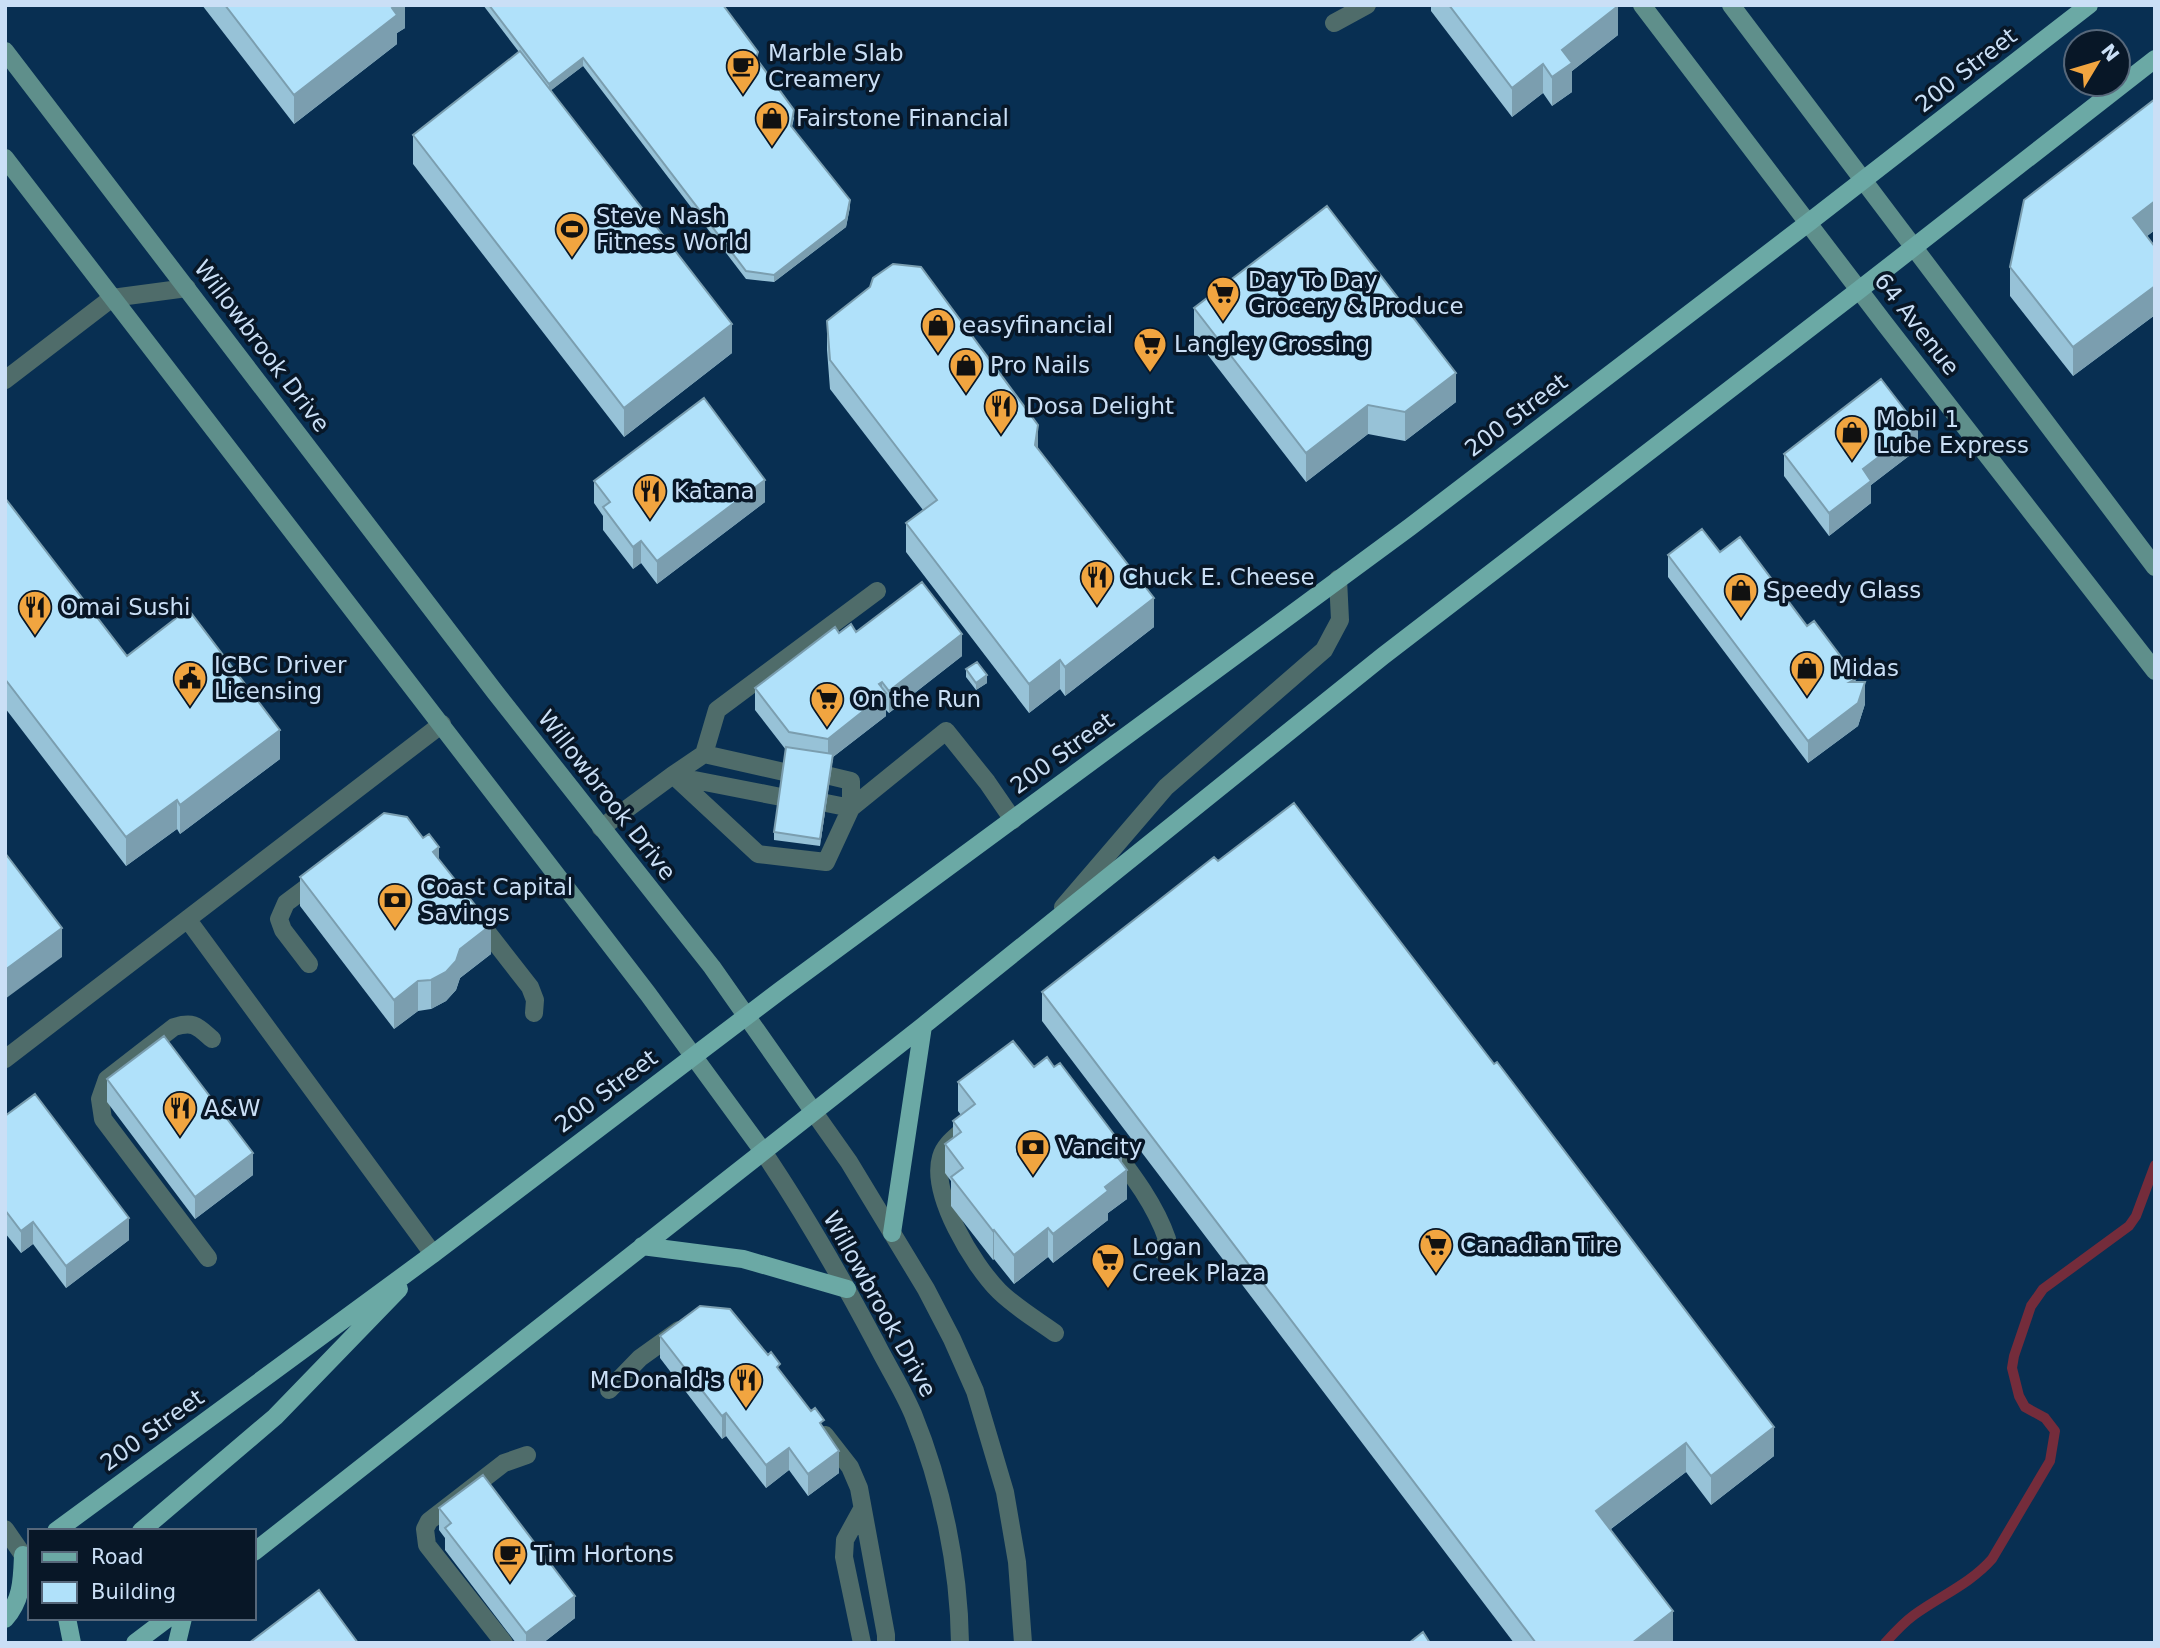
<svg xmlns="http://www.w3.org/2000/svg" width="2160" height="1648" viewBox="0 0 2160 1648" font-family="'DejaVu Sans',sans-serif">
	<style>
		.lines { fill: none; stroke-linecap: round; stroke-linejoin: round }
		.stream { stroke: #742c3b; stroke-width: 10 }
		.service { stroke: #4f6c6a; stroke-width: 18 }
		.tertiary { stroke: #4f6c6a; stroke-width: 18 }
		.secondary { stroke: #5f8f8b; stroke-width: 18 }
		.primary { stroke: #6ba9a5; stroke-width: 18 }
		.wall { fill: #97c2d7 }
		.shaded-wall { fill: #7b9eaf }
		.building { fill: #b0e1fa; stroke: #7b9eaf; stroke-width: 2 }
		.labels { text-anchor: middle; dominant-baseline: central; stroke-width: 7; stroke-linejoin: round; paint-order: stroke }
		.poi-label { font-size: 23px; fill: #cadff6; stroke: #081727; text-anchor: start }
		.street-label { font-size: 23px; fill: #cadff6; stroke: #081727 }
	</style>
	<rect width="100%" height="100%" fill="#082f52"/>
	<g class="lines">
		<!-- stream -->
		<path class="stream" d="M 1885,1643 C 1894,1633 1903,1623 1914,1615 C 1940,1596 1970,1584 1992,1559 L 2050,1461 L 2055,1431 L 2045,1418 L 2025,1407 L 2019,1396 L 2012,1368 L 2014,1356 L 2031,1306 L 2043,1289 L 2129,1226 L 2136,1216 L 2155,1165"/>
		<!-- service -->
		<path class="service" d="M 1334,23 L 1367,5
			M 5,380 L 112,298 L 187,288
			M 704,754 L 717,710 L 877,591
			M 673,775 L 704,754 L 784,772
			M 674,776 L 781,797
			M 826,803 L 851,808 L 851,781 L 830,776
			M 601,828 L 673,775 L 758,854 L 826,862 L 851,808 L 946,731 L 987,782 L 1013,820
			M 1063,907 L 1166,787 L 1324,650 L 1340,620 L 1338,579
			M 477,919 L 530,987 L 535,1000 L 534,1013
			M 188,920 L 433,1254
			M 309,964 L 283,930 L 279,919 L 286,903 L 318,879
			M 5,1059 L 442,724
			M 961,1132 C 953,1139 944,1146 941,1157 C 930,1194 973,1265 999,1291 C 1015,1307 1037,1320 1055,1333
			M 1109,1144 C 1131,1173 1155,1204 1167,1239 L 1162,1251
			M 208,1258 L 103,1119 L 100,1099 L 107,1079 L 174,1027 C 194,1021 197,1026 212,1039
			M 609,1390 L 640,1358 L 679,1330
			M 825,1435 L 850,1467 L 859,1488 L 886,1635 L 886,1643
			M 5,1529 L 23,1555
			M 504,1643 L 427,1545 L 425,1529 L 429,1521 L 504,1463 L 527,1455
			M 862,1643 L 844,1557 L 845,1540 L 862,1509"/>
		<!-- tertiary -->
		<path class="tertiary" d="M 813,1111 L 849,1162 L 926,1289 L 952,1339 L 975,1391 L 1005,1492 L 1017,1562 L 1023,1643
			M 762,1150 C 804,1212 841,1277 876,1343 C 888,1367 903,1390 913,1414 C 942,1485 959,1566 960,1643"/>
		<!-- secondary -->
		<path class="secondary" d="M 1642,5 L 1885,324 L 2155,671
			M 1731,5 L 2155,567
			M 5,51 L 495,692 L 712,967 L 813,1111
			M 5,158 L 648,994 L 762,1150"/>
		<!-- primary -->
		<path class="primary" d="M 892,1233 L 923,1026
			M 642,1246 L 743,1259 L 847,1289
			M 56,1531 L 433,1254 L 781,990 L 1410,527 L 1808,223 L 2089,5
			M 141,1531 L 275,1417 L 399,1289
			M 254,1552 L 923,1026 L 1383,656 L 1859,290 L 2155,59
			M 67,1618 L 72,1643
			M 5,1619 C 22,1600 22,1580 23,1555
			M 135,1643 L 168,1618
			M 177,1643 L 183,1618"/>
	</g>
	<!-- wall -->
	<path class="wall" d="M 202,5 L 405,5 L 405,28 L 397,33 L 397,44 L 294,124 Z
		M 483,5 L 723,5 L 794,118 L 792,127 L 850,207 L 846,227 L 774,282 L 746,279 L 583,66 L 551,90 L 732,353 L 624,437 L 413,164 L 413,135 L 519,52 Z
		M 1431,5 L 1617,5 L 1618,35 L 1572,71 L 1572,92 L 1552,106 L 1543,93 L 1512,117 L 1431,11 Z
		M 2155,99 L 2155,230 L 2147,236 L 2155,247 L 2155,315 L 2073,376 L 2010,296 L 2010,267 Z
		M 1194,308 L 1456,402 L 1405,441 L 1368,434 L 1306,482 L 1194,337 Z
		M 827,321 L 1038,448 L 1154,627 L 1065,696 L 1060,689 L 1029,713 L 906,552 L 906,523 L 923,510 L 830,389 L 827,350 Z
		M 1918,449 L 1871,485 L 1871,503 L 1829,536 L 1784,476 L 1784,454 Z
		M 594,481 L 765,502 L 657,584 L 641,563 L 633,569 L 603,530 L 603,516 L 594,503 Z
		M 5,498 L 127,656 L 280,759 L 180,834 L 177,829 L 126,866 L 5,708 Z
		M 1720,552 L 1807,626 L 1857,682 L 1865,704 L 1858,726 L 1808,763 L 1668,577 L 1668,555 Z
		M 856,632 L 962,656 L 889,713 L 886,710 L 886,716 L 833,757 L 820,846 L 774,840 L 774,832 L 786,750 L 755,710 L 755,688 L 839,633 Z
		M 966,669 L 987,683 L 976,690 L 966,677 Z
		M 439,860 L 491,954 L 460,978 L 456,990 L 446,1001 L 431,1009 L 418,1011 L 394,1029 L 300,906 L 300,877 Z
		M 1042,992 L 1774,1456 L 1711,1505 L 1686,1472 L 1611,1529 L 1673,1641 L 1670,1643 L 1514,1643 L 1042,1021 Z
		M 1034,1067 L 1122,1163 L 1127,1199 L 1108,1213 L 1108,1220 L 1053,1263 L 1048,1257 L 1014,1284 L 994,1259 L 993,1260 L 951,1206 L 951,1181 L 945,1173 L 945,1144 L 953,1138 L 953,1121 L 961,1115 L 958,1111 L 958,1082 Z
		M 107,1079 L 253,1175 L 195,1219 L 107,1102 Z
		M 5,1116 L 129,1240 L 66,1288 L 33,1244 L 21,1253 L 5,1233 Z
		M 660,1336 L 780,1371 L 824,1429 L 839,1473 L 808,1496 L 789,1470 L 766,1488 L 726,1436 L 722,1439 L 660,1358 Z
		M 439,1508 L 575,1618 L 543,1643 L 516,1643 L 445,1550 L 445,1538 L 439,1530 Z"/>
	<!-- shaded-wall -->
	<path class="shaded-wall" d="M 396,5 L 405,5 L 405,28 L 397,33 L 397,44 L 294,124 L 294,95 Z
		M 1618,6 L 1618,35 L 1572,71 L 1572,92 L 1552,106 L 1552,77 L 1562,50 Z
		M 583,58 L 583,66 L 549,92 L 549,84 Z
		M 1543,64 L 1543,93 L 1512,117 L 1512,88 Z
		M 850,200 L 850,207 L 846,227 L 774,282 L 774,275 Z
		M 2155,201 L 2155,230 L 2133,247 L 2133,218 Z
		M 2155,286 L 2155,315 L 2073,376 L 2073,347 Z
		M 732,324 L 732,353 L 624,437 L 624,408 Z
		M 1456,373 L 1456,402 L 1405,441 L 1405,412 Z
		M 1368,405 L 1368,434 L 1306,482 L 1306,453 Z
		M 1038,425 L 1038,454 L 1035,445 Z
		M 1918,427 L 1918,449 L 1871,485 L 1871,503 L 1829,536 L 1829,513 L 1863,469 Z
		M 765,480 L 765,502 L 657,584 L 657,561 Z
		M 641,541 L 641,563 L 633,569 L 633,547 Z
		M 1154,598 L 1154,627 L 1065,696 L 1065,667 Z
		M 962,634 L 962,656 L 889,713 L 889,691 Z
		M 1060,660 L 1060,689 L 1029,713 L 1029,684 Z
		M 987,675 L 987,683 L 976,690 L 976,683 Z
		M 882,682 L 882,697 L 886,693 L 886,716 L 833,757 L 820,846 L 828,761 L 828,739 Z
		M 1865,682 L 1865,704 L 1858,726 L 1808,763 L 1808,741 Z
		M 280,730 L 280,759 L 180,834 L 180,805 Z
		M 177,800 L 177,829 L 126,866 L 126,837 Z
		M 439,847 L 439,876 L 433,852 Z
		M 491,925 L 491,954 L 460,978 L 456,990 L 446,1001 L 431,1009 L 431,980 L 460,949 Z
		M 62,928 L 62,957 L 5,999 L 5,970 Z
		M 418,981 L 418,1011 L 394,1029 L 394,1000 Z
		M 1122,1145 L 1122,1173 L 1127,1170 L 1127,1199 L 1108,1213 L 1108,1220 L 1053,1263 L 1053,1234 L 1105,1187 L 1113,1151 Z
		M 253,1153 L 253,1175 L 195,1219 L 195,1197 Z
		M 129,1218 L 129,1240 L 66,1288 L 66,1266 Z
		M 33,1222 L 33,1244 L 21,1253 L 21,1231 Z
		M 1048,1228 L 1048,1257 L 1014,1284 L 1014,1255 Z
		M 994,1230 L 994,1259 L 993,1260 L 993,1231 Z
		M 726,1413 L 726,1436 L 722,1439 L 722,1416 Z
		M 1774,1427 L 1774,1456 L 1711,1505 L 1711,1476 Z
		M 1686,1443 L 1686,1472 L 1596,1540 L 1596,1511 Z
		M 789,1448 L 789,1470 L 766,1488 L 766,1465 Z
		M 839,1451 L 839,1473 L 808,1496 L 808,1474 Z
		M 575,1596 L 575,1618 L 543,1643 L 526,1643 L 526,1633 Z
		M 1673,1611 L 1673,1641 L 1670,1643 L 1632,1643 Z"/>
	<!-- building -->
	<path class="building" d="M 225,5 L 396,5 L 392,8 L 397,15 L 294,95 Z
		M 489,5 L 723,5 L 758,52 L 756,58 L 794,110 L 791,126 L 850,200 L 846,219 L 774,275 L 746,271 L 583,58 L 549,84 Z
		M 1449,5 L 1617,5 L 1618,6 L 1562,50 L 1572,63 L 1552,77 L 1543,64 L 1512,88 Z
		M 520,51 L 732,324 L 624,408 L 413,135 Z
		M 2155,99 L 2155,201 L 2133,218 L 2155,247 L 2155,286 L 2073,347 L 2010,267 L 2024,200 Z
		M 1327,206 L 1456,373 L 1405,412 L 1368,405 L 1306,453 L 1194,308 Z
		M 893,264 L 921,267 L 1038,425 L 1035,445 L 1154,598 L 1065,667 L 1060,660 L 1029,684 L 906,523 L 937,500 L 830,360 L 827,321 L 870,287 L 873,278 Z
		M 1881,379 L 1918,427 L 1863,469 L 1871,481 L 1829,513 L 1784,454 Z
		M 704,398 L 765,480 L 657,561 L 641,541 L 633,547 L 603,507 L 610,502 L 594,481 Z
		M 5,498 L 127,656 L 188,609 L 280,730 L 180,805 L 177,800 L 126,837 L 5,679 Z
		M 1702,529 L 1720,552 L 1740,537 L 1807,626 L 1814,621 L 1857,678 L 1850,682 L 1865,682 L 1858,703 L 1808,741 L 1668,555 Z
		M 922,582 L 962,634 L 889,691 L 882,682 L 879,684 L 886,693 L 828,739 L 789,732 L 755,688 L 835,627 L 839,633 L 851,624 L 856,632 Z
		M 977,662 L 987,675 L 976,683 L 966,669 Z
		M 786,747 L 833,754 L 820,839 L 774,832 Z
		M 1294,803 L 1494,1064 L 1497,1062 L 1774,1427 L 1711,1476 L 1686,1443 L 1596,1511 L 1673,1611 L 1632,1643 L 1536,1643 L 1042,992 L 1214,857 L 1218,861 Z
		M 384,813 L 407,817 L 423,838 L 429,834 L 439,847 L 433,852 L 491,925 L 460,949 L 456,961 L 446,972 L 431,980 L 418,981 L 394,1000 L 300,877 Z
		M 5,853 L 62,928 L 5,970 Z
		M 164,1036 L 253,1153 L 195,1197 L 107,1079 Z
		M 1013,1041 L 1034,1067 L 1047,1057 L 1054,1067 L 1060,1063 L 1122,1145 L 1113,1151 L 1127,1170 L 1105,1187 L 1108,1191 L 1053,1234 L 1048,1228 L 1014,1255 L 994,1230 L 993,1231 L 951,1177 L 963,1168 L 945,1144 L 961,1132 L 953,1121 L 975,1104 L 958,1082 Z
		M 35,1094 L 129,1218 L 66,1266 L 33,1222 L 21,1231 L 5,1210 L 5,1116 Z
		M 700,1306 L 730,1309 L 768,1355 L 771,1352 L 780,1364 L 777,1367 L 811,1411 L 815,1408 L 824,1420 L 820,1423 L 839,1451 L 808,1474 L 789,1448 L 766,1465 L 726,1413 L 722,1416 L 660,1336 Z
		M 483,1475 L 575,1596 L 526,1633 L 445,1528 L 451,1523 L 439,1508 Z
		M 319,1590 L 358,1643 L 249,1643 Z
		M 1423,1632 L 1430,1643 L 1409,1643 Z"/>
	<!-- icons -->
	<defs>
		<symbol id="cafe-pin" viewBox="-11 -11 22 30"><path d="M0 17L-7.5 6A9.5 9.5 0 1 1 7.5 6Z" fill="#f1a540" stroke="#081727"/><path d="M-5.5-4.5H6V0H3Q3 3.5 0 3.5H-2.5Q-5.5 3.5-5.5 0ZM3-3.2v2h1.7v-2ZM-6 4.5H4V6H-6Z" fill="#111"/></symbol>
		<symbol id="shop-pin" viewBox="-11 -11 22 30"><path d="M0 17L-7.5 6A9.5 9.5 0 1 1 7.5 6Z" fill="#f1a540" stroke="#081727"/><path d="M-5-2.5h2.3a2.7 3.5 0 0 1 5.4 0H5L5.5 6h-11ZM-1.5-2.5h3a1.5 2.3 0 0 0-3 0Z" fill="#111"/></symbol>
		<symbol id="stadium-pin" viewBox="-11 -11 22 30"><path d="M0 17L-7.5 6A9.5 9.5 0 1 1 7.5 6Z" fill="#f1a540" stroke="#081727"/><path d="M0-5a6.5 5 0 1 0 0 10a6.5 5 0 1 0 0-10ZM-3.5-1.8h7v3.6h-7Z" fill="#111"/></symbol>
		<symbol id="supermarket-pin" viewBox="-11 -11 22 30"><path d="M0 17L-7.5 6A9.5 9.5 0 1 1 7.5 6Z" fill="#f1a540" stroke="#081727"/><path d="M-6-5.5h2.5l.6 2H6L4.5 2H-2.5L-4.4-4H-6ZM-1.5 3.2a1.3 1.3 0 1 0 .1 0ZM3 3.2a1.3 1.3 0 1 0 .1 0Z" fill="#111"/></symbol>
		<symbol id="restaurant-pin" viewBox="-11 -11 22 30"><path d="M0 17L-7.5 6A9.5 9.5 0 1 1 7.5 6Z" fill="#f1a540" stroke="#081727"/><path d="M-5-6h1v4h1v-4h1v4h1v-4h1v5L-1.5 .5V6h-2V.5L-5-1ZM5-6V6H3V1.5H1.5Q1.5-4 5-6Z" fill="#111"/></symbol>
		<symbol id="civic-pin" viewBox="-11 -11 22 30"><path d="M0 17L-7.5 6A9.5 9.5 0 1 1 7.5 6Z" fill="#f1a540" stroke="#081727"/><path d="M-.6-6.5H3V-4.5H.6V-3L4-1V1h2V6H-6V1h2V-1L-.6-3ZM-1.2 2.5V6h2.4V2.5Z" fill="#111"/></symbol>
		<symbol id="bank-pin" viewBox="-11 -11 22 30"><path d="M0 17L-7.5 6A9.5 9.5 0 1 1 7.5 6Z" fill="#f1a540" stroke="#081727"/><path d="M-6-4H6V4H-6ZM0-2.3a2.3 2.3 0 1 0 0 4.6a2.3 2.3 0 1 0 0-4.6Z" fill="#111"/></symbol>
	</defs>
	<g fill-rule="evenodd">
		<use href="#cafe-pin" x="724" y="47" width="38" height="52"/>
		<use href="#shop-pin" x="753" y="99" width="38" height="52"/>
		<use href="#stadium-pin" x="553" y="210" width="38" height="52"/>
		<use href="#supermarket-pin" x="1204" y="274" width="38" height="52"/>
		<use href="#shop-pin" x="919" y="306" width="38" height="52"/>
		<use href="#supermarket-pin" x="1131" y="325" width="38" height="52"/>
		<use href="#shop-pin" x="947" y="346" width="38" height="52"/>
		<use href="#restaurant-pin" x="982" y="387" width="38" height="52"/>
		<use href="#shop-pin" x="1833" y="413" width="38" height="52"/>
		<use href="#restaurant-pin" x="631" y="472" width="38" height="52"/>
		<use href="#restaurant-pin" x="1078" y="558" width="38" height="52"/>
		<use href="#shop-pin" x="1722" y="571" width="38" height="52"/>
		<use href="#restaurant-pin" x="16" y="588" width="38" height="52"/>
		<use href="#shop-pin" x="1788" y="649" width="38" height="52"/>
		<use href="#civic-pin" x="171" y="659" width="38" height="52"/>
		<use href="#supermarket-pin" x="808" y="680" width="38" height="52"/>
		<use href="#bank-pin" x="376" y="881" width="38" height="52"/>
		<use href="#restaurant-pin" x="161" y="1089" width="38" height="52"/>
		<use href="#bank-pin" x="1014" y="1128" width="38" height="52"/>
		<use href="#supermarket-pin" x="1417" y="1226" width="38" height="52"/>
		<use href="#supermarket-pin" x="1089" y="1241" width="38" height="52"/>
		<use href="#restaurant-pin" x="727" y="1361" width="38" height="52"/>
		<use href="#cafe-pin" x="491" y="1535" width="38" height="52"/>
	</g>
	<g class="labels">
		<!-- poi labels -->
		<g class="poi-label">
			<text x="768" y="53">Marble Slab<tspan x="768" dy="26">Creamery</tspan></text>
			<text x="796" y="118">Fairstone Financial</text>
			<text x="596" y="216">Steve Nash<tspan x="596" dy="26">Fitness World</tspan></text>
			<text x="1248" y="280">Day To Day<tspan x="1248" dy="26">Grocery &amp; Produce</tspan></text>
			<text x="962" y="325">easyfinancial</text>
			<text x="1174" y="344">Langley Crossing</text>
			<text x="990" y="365">Pro Nails</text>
			<text x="1026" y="406">Dosa Delight</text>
			<text x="1876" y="419">Mobil 1<tspan x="1876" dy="26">Lube Express</tspan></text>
			<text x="674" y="491">Katana</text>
			<text x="1122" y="577">Chuck E. Cheese</text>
			<text x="1766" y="590">Speedy Glass</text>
			<text x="60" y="607">Omai Sushi</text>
			<text x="214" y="665">ICBC Driver<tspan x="214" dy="26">Licensing</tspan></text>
			<text x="1832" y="668">Midas</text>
			<text x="852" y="699">On the Run</text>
			<text x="420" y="887">Coast Capital<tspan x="420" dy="26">Savings</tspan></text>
			<text x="204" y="1108">A&amp;W</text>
			<text x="1058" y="1147">Vancity</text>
			<text x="1460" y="1245">Canadian Tire</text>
			<text x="1132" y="1247">Logan<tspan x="1132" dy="26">Creek Plaza</tspan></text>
			<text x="722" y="1380" text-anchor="end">McDonald's</text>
			<text x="534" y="1554">Tim Hortons</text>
		</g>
		<!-- street labels -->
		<g class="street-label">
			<text transform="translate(1966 70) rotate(-38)">200 Street</text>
			<text transform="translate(1917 324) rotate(52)">64 Avenue</text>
			<text transform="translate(262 346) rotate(53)">Willowbrook Drive</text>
			<text transform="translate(1516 415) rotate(-37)">200 Street</text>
			<text transform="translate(1062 753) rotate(-36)">200 Street</text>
			<text transform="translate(607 795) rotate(52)">Willowbrook Drive</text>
			<text transform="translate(606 1091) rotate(-37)">200 Street</text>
			<text transform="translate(880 1304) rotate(61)">Willowbrook Drive</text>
			<text transform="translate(152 1430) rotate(-36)">200 Street</text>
		</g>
	</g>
	<!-- border -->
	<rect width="2160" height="1648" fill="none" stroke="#cadff6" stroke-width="14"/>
	<!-- legend -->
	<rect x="28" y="1529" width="228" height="91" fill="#081727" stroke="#56677a" stroke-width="2"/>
	<rect x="42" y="1552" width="35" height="10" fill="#6ba9a5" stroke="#56677a" stroke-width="2"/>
	<text x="91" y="1564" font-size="21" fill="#cadff6">Road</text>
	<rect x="42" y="1582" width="35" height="21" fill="#b0e1fa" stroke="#56677a" stroke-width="2"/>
	<text x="91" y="1599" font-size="21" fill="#cadff6">Building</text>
	<!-- north arrow -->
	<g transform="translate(2097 63) rotate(52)"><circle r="33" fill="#081727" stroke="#56677a" stroke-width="2"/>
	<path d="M0-5L12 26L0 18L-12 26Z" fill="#f1a540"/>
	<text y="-10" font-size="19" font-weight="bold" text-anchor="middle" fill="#cadff6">N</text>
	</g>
</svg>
